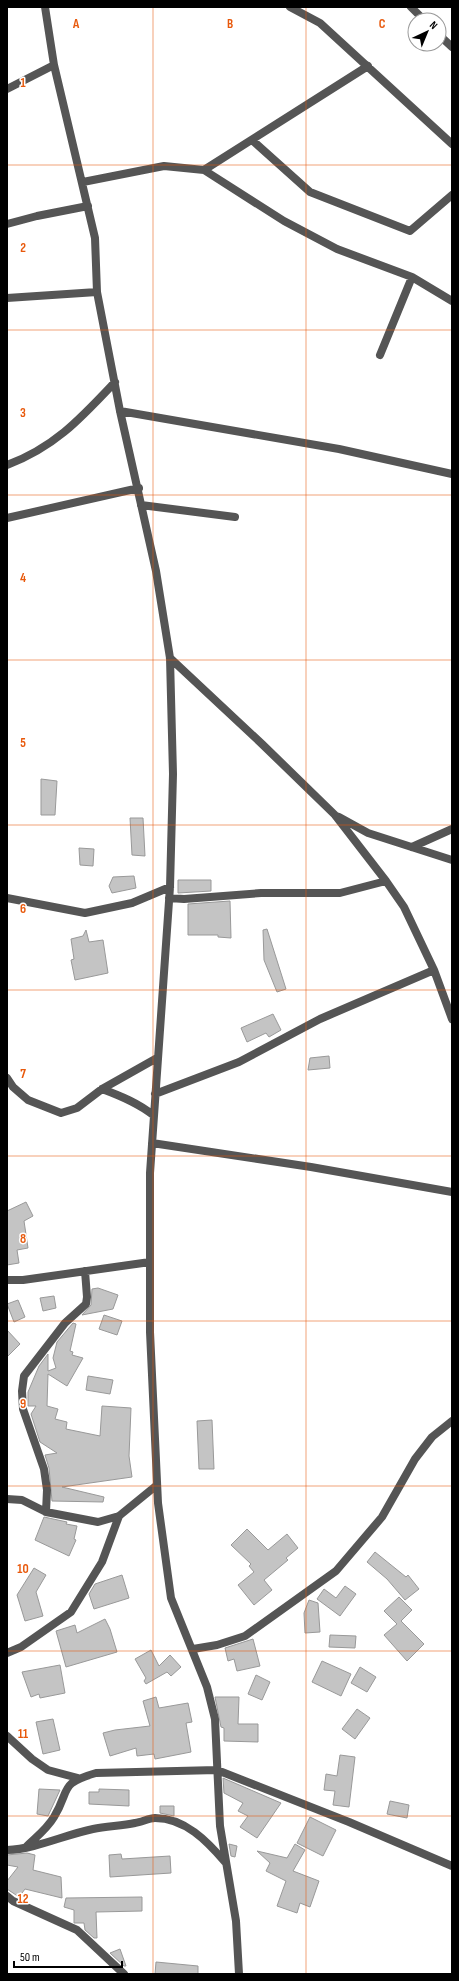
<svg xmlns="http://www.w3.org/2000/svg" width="459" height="1981" viewBox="0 0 459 1981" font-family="'Sofia Sans Condensed',sans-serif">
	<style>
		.building { fill: #c4c4c4; stroke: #999 }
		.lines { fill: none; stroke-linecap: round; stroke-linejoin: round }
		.minor { stroke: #555; stroke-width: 8 }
		.grid { fill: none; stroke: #e8590c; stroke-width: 1; stroke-opacity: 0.55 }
		.grid-label { font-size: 13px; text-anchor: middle; font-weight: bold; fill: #e8590c; stroke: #fff; stroke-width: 3; stroke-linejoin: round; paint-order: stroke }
	</style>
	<rect width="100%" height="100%" fill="#fff"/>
	<!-- building -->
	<path class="building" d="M 41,779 L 57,781 L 55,815 L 41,815 Z
		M 130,818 L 143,818 L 145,856 L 132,855 Z
		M 79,848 L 94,849 L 93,866 L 80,865 Z
		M 134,876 L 136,888 L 112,893 L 109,886 L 113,877 Z
		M 178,880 L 211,880 L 211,891 L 178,893 Z
		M 230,901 L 231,938 L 218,937 L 218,935 L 188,935 L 188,904 Z
		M 267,929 L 286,989 L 277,992 L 264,960 L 263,930 Z
		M 86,930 L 89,942 L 103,940 L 108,973 L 75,980 L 71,960 L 74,959 L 71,939 L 83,936 Z
		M 273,1014 L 281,1030 L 269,1037 L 266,1033 L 247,1042 L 241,1028 Z
		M 329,1056 L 330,1068 L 308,1070 L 310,1058 Z
		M 26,1202 L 33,1216 L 24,1221 L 28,1248 L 17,1250 L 19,1263 L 7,1265 L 7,1211 Z
		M 98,1288 L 118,1295 L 113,1309 L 82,1315 L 91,1305 L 92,1289 Z
		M 54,1296 L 56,1308 L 43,1311 L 40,1298 Z
		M 18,1300 L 25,1317 L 14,1322 L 7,1304 Z
		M 104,1315 L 122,1321 L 117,1335 L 99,1329 Z
		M 73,1323 L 76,1324 L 70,1351 L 73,1352 L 72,1355 L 83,1358 L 67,1386 L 48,1374 L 47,1406 L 58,1409 L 55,1419 L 67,1422 L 66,1429 L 100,1436 L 102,1406 L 131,1408 L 129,1456 L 132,1477 L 62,1487 L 104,1497 L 103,1502 L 52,1501 L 49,1468 L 45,1455 L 57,1453 L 40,1442 L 31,1414 L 36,1406 L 28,1406 L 28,1392 L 39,1366 L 48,1354 L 48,1371 L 56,1368 L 53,1358 L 57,1342 Z
		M 7,1330 L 20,1344 L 7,1357 Z
		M 88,1376 L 113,1380 L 110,1394 L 86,1390 Z
		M 212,1420 L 214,1469 L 199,1469 L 197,1421 Z
		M 44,1517 L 67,1522 L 66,1524 L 77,1526 L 74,1539 L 76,1540 L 69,1556 L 35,1540 Z
		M 247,1529 L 268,1550 L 287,1534 L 298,1548 L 286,1558 L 288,1560 L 264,1580 L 272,1590 L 254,1605 L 238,1585 L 254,1572 L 249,1566 L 251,1564 L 231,1545 Z
		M 375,1552 L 406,1577 L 408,1575 L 419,1589 L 405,1600 L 387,1579 L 367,1562 Z
		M 34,1568 L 46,1575 L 36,1592 L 43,1616 L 25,1621 L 17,1595 Z
		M 122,1575 L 129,1598 L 94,1609 L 89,1594 L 95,1584 Z
		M 345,1586 L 356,1594 L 340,1616 L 317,1599 L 324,1589 L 336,1598 Z
		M 399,1597 L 412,1610 L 401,1621 L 424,1644 L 407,1661 L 384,1635 L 397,1624 L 384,1611 Z
		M 309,1600 L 318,1603 L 320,1632 L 305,1633 L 304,1613 Z
		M 105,1619 L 110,1629 L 117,1652 L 66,1667 L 56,1631 L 75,1625 L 77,1633 Z
		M 330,1635 L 356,1636 L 355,1648 L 329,1647 Z
		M 253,1639 L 260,1666 L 237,1671 L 234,1659 L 228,1661 L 225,1648 Z
		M 151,1650 L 159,1666 L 170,1655 L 181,1667 L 171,1676 L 167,1672 L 146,1684 L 144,1681 L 146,1678 L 135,1659 Z
		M 322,1661 L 351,1674 L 341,1696 L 312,1682 Z
		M 60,1665 L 65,1693 L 40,1698 L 39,1694 L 31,1697 L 22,1672 Z
		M 360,1667 L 376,1677 L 367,1692 L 351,1683 Z
		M 256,1675 L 270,1682 L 262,1700 L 248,1694 Z
		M 156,1697 L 159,1708 L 188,1703 L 192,1722 L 186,1723 L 191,1752 L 155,1759 L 154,1754 L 137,1756 L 136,1748 L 110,1756 L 103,1733 L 115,1730 L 150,1726 L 143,1701 Z
		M 215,1697 L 239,1697 L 238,1724 L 258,1724 L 258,1742 L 224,1741 L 224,1728 L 221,1727 Z
		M 357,1709 L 370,1718 L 355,1739 L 342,1729 Z
		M 53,1719 L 60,1750 L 43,1754 L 36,1722 Z
		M 340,1755 L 355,1757 L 349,1807 L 333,1805 L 335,1791 L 324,1790 L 326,1774 L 337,1776 Z
		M 223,1778 L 281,1803 L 257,1838 L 240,1827 L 248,1816 L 238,1811 L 243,1803 L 224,1793 Z
		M 39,1789 L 60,1790 L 48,1816 L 37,1814 Z
		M 99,1789 L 129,1790 L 129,1806 L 89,1804 L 89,1792 L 99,1792 Z
		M 390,1801 L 409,1805 L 407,1818 L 387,1814 Z
		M 160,1806 L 174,1806 L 174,1816 L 160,1813 Z
		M 310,1817 L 336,1830 L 323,1856 L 297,1843 Z
		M 229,1844 L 237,1846 L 235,1857 L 231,1856 Z
		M 295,1844 L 305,1850 L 293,1871 L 319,1881 L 310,1907 L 300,1903 L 297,1913 L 277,1906 L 286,1881 L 266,1871 L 270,1863 L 257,1851 L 287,1858 Z
		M 27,1853 L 35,1855 L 33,1870 L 61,1877 L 62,1898 L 25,1889 L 19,1897 L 7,1889 L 7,1881 L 18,1867 L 7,1865 L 7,1855 Z
		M 121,1854 L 122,1859 L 170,1856 L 171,1873 L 110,1877 L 109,1855 Z
		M 142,1897 L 142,1911 L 96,1912 L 97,1938 L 94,1938 L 85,1930 L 84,1923 L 74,1923 L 74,1910 L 64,1907 L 66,1898 Z
		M 120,1949 L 126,1966 L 124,1966 L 110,1953 Z
		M 156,1962 L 198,1966 L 198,1974 L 155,1974 Z"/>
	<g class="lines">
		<!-- minor -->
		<path class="minor" d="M 45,7 L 54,65 L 95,238 L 97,292 L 120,411 L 156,571 L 170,658 L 173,774 L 170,887 L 150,1173 L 150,1332 L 158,1503 L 171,1598 L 207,1687 L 215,1719 L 220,1826 L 236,1921 L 239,1974
			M 290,7 L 320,23 L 452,144
			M 411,7 L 424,20
			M 439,35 L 452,47
			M 7,89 L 54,65
			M 252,140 L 310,192 L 410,231 L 452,195
			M 204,170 L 368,66
			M 83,182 L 164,166 L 204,170 L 284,221 L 337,249 L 412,277 L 452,301
			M 7,224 L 37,216 L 88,206
			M 7,298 L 97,292
			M 380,355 L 412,277
			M 120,411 L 339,449 L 452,474
			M 7,465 C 55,447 81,418 115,382
			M 141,505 L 235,517
			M 7,518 L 139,488
			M 170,658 L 262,744 L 335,815 L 386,881 L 404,907 L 434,970 L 452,1019
			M 339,817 L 368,833 L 452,860
			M 412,847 L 452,829
			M 7,898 L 85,913 L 132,903 L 170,887
			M 169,898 L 184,899 L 261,893 L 340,893 L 386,881
			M 7,1078 L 13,1087 L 28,1100 L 61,1113 L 77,1108 L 102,1089 L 157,1058
			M 102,1089 C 121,1096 138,1103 153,1115
			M 155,1094 L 239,1062 L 320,1019 L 434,970
			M 152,1143 L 311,1167 L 452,1192
			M 7,1280 L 23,1280 L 150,1262
			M 7,1499 L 22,1500 L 46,1512 L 98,1522 L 119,1516 L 157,1485
			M 46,1512 L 47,1490 L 44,1469 L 23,1409 L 22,1391 L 24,1376 L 65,1323 L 86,1304 L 87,1297 L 85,1271
			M 193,1649 L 217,1645 L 245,1636 L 336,1571 L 382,1517 L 415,1459 L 432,1437 L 452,1421
			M 7,1653 L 21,1647 L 71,1612 L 102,1562 L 119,1516
			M 7,1736 L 32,1759 L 48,1770 L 78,1778
			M 26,1847 C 35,1838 47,1829 54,1817 C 71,1789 58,1784 96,1773 L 217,1770 L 349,1822 L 452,1866
			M 7,1850 C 36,1849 64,1835 93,1829 C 107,1826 121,1826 135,1823 C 142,1822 149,1818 155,1818 C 185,1818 207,1841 225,1862
			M 7,1896 L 13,1901 L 77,1930 L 124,1974"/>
	</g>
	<!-- grid -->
	<path class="grid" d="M 153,7 L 153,1974M 306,7 L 306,1974M 7,165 L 452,165M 7,330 L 452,330M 7,495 L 452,495M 7,660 L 452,660M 7,825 L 452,825M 7,990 L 452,990M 7,1156 L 452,1156M 7,1321 L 452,1321M 7,1486 L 452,1486M 7,1651 L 452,1651M 7,1816 L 452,1816"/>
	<g class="grid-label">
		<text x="76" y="28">A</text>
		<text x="230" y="28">B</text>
		<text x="382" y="28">C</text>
		<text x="23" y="87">1</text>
		<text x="23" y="252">2</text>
		<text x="23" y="417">3</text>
		<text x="23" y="582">4</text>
		<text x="23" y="747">5</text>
		<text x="23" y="913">6</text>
		<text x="23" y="1078">7</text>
		<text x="23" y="1243">8</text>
		<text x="23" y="1408">9</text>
		<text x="23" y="1573">10</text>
		<text x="23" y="1738">11</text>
		<text x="23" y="1903">12</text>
	</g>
	<!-- border -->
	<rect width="459" height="1981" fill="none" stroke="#000000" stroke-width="16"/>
	<!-- north arrow -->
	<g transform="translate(427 32) rotate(44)"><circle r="19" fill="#ffffff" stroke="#999999"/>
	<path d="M0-3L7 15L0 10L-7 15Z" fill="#000000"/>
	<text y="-6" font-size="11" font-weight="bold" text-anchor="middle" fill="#000000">N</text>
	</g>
	<!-- scale -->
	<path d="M14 1961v6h108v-6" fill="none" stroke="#000000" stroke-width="2"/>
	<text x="20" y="1961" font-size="12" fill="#000000" stroke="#ffffff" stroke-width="3" paint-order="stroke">50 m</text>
</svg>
